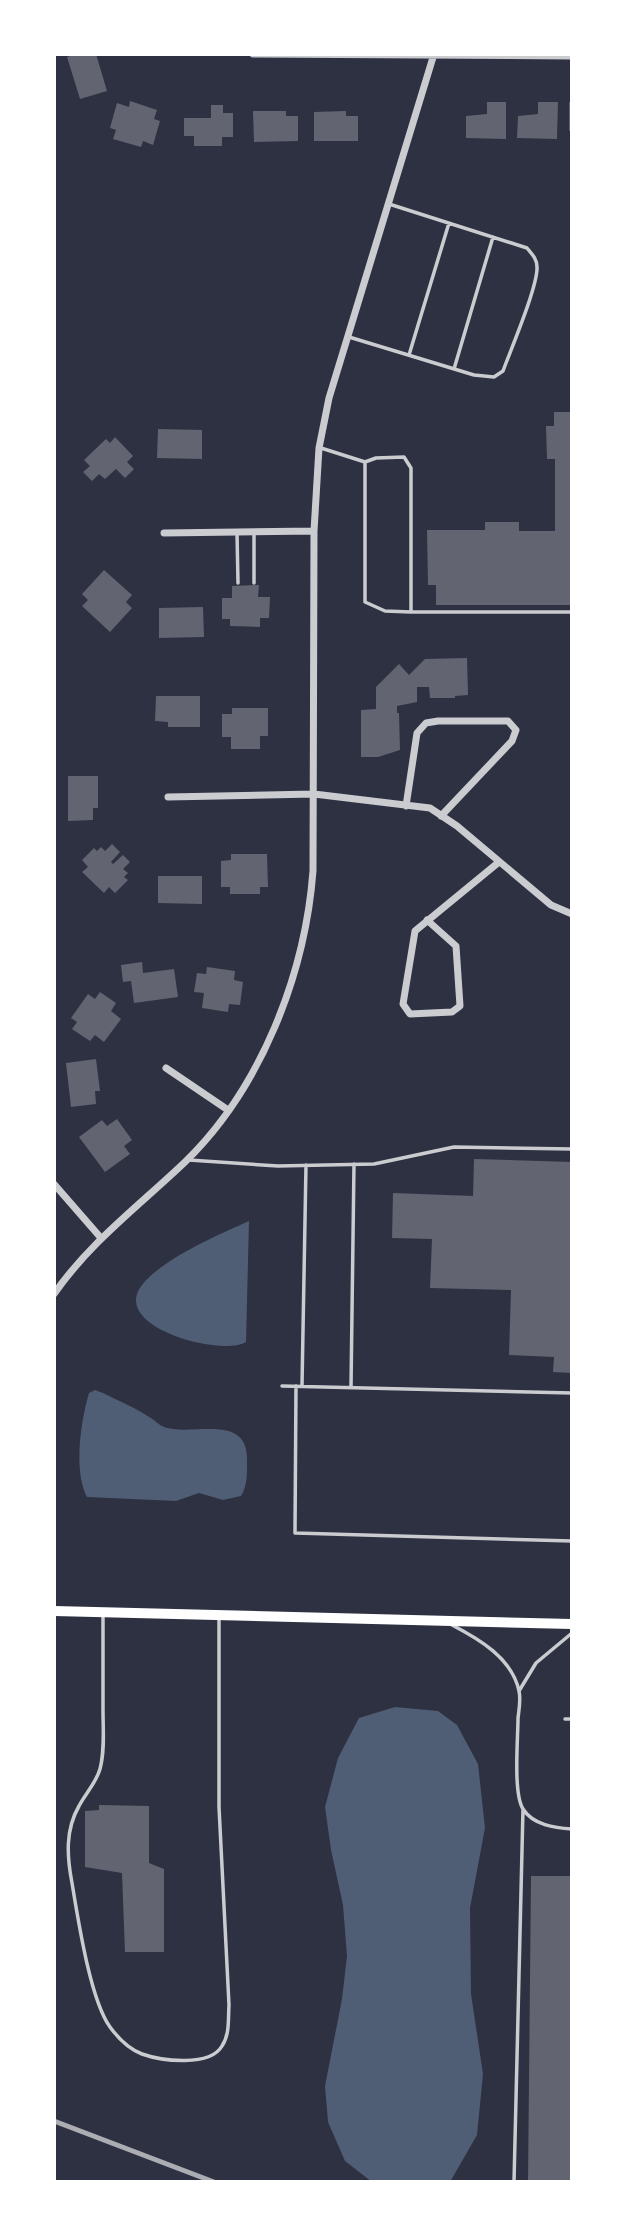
<svg xmlns="http://www.w3.org/2000/svg" width="626" height="2236" viewBox="0 0 626 2236" font-family="'DejaVu Sans',sans-serif">
	<style>
		.water { fill: #4f5d75 }
		.building { fill: #626471 }
		.lines { fill: none; stroke-linecap: round; stroke-linejoin: round }
		.service { stroke: #caccd0; stroke-width: 3.5 }
		.minor { stroke: #caccd0; stroke-width: 7 }
		.secondary { stroke: #fff; stroke-width: 10 }
		.rail { stroke: #abadb3; stroke-width: 5 }
	</style>
	<rect width="100%" height="100%" fill="#2d3142"/>
	<!-- water -->
	<path class="water" d="M 249,1221 L 246,1342 C 223,1356 125,1331 137,1294 C 147,1265 222,1233 249,1221 Z
		M 95,1390 L 103,1393 C 119,1401 136,1408 151,1418 C 156,1421 159,1425 164,1427 C 191,1437 247,1412 247,1459 C 247,1471 248,1485 241,1496 L 223,1500 L 199,1493 L 176,1501 L 87,1497 C 73,1471 81,1420 89,1393 Z
		M 395,1707 L 438,1711 L 457,1725 L 478,1764 L 485,1828 L 470,1908 L 471,1994 L 483,2074 L 477,2135 L 450,2182 L 372,2182 L 345,2161 L 328,2122 L 325,2086 L 342,1999 L 347,1956 L 343,1905 L 331,1850 L 325,1807 L 338,1758 L 359,1718 Z"/>
	<!-- building -->
	<path class="building" d="M 76,54 L 96,54 L 107,91 L 80,99 L 67,57 Z
		M 130,101 L 157,110 L 154,119 L 160,121 L 153,145 L 143,141 L 141,147 L 113,139 L 116,130 L 110,128 L 117,103 L 129,107 Z
		M 572,101 L 572,131 L 569,131 L 569,102 Z
		M 487,102 L 506,102 L 506,139 L 466,138 L 466,116 L 487,114 Z
		M 538,102 L 558,102 L 557,139 L 517,138 L 518,116 L 538,114 Z
		M 211,105 L 223,105 L 223,113 L 233,113 L 233,137 L 222,137 L 222,146 L 194,146 L 194,136 L 184,136 L 184,118 L 211,118 Z
		M 253,111 L 286,111 L 286,116 L 298,116 L 298,141 L 254,142 Z
		M 346,111 L 346,116 L 358,116 L 358,141 L 314,141 L 314,112 Z
		M 554,412 L 572,412 L 572,605 L 436,605 L 436,585 L 428,585 L 427,530 L 485,530 L 485,522 L 519,522 L 519,531 L 555,531 L 555,459 L 547,459 L 546,426 L 554,426 Z
		M 158,429 L 202,430 L 202,459 L 157,458 Z
		M 115,437 L 133,456 L 127,462 L 134,469 L 125,478 L 116,469 L 105,479 L 99,474 L 92,481 L 83,472 L 90,466 L 84,460 L 106,439 L 110,443 Z
		M 104,570 L 132,595 L 126,602 L 132,608 L 110,632 L 82,606 L 88,600 L 82,594 Z
		M 259,585 L 258,597 L 270,597 L 269,618 L 260,618 L 260,627 L 230,626 L 230,619 L 222,619 L 222,598 L 232,598 L 232,586 Z
		M 203,607 L 204,637 L 159,638 L 159,608 Z
		M 467,658 L 468,695 L 455,696 L 455,698 L 430,698 L 429,687 L 417,687 L 417,702 L 397,706 L 397,713 L 399,713 L 400,750 L 378,757 L 361,757 L 361,710 L 376,709 L 376,687 L 399,664 L 409,675 L 425,659 Z
		M 156,696 L 200,696 L 200,727 L 168,727 L 168,722 L 155,721 Z
		M 232,708 L 268,708 L 268,736 L 260,736 L 260,749 L 231,749 L 231,737 L 222,737 L 222,714 L 232,714 Z
		M 68,776 L 98,776 L 98,808 L 93,808 L 93,820 L 68,821 Z
		M 112,844 L 120,852 L 111,862 L 113,864 L 123,855 L 130,862 L 123,869 L 128,873 L 124,877 L 128,880 L 115,893 L 109,887 L 104,893 L 82,872 L 88,867 L 82,860 L 94,848 L 97,851 L 101,847 L 105,851 Z
		M 231,854 L 267,854 L 268,887 L 260,887 L 260,894 L 230,894 L 230,887 L 221,887 L 221,861 L 231,860 Z
		M 158,876 L 202,876 L 202,904 L 158,903 Z
		M 142,962 L 143,973 L 174,969 L 178,997 L 134,1003 L 131,981 L 123,982 L 121,965 Z
		M 207,967 L 235,971 L 234,980 L 243,982 L 240,1005 L 229,1004 L 228,1012 L 202,1008 L 204,993 L 194,992 L 197,973 L 206,974 Z
		M 100,992 L 116,1003 L 111,1011 L 121,1019 L 104,1042 L 95,1035 L 90,1041 L 72,1029 L 77,1022 L 71,1018 L 88,994 L 95,999 Z
		M 96,1059 L 100,1091 L 95,1091 L 96,1104 L 71,1107 L 66,1063 Z
		M 117,1119 L 132,1140 L 124,1146 L 130,1154 L 105,1172 L 79,1137 L 102,1120 L 107,1126 Z
		M 474,1159 L 572,1162 L 572,1373 L 553,1372 L 554,1357 L 509,1355 L 511,1290 L 430,1288 L 432,1239 L 392,1238 L 393,1193 L 473,1196 Z
		M 99,1805 L 149,1806 L 149,1863 L 164,1869 L 164,1952 L 125,1952 L 122,1873 L 85,1867 L 85,1811 L 99,1810 Z
		M 531,1876 L 572,1876 L 572,2182 L 528,2182 Z"/>
	<g class="lines">
		<!-- service -->
		<path class="service" d="M 349,337 L 474,375 L 494,377 L 503,371 C 511,349 538,286 537,267 C 537,259 532,254 527,248 L 389,204
			M 409,355 L 449,223
			M 454,369 L 493,237
			M 321,448 L 365,462 L 376,458 L 404,457 L 411,468 L 411,612 L 385,611 L 365,602 L 365,462
			M 237,533 L 238,583
			M 254,583 L 254,532
			M 411,612 L 572,612
			M 189,1160 L 278,1166 L 374,1164 L 454,1147 L 572,1149
			M 282,1386 L 572,1393
			M 296,1386 L 295,1533 L 572,1541
			M 302,1386 L 306,1165
			M 351,1387 L 354,1164
			M 103,1614 C 103,1646 103,1678 103,1710 C 103,1729 105,1750 100,1769 C 96,1783 86,1793 79,1806 C 65,1830 67,1857 72,1883 C 78,1919 90,1999 110,2027 C 118,2038 129,2049 142,2054 C 162,2061 210,2067 222,2046 C 230,2034 228,2019 229,2005 L 219,1807 L 219,1616
			M 452,1625 C 479,1639 512,1658 519,1691 C 521,1699 519,1710 518,1718 C 518,1739 513,1793 523,1809 C 533,1825 555,1828 572,1829
			M 519,1691 L 536,1663 L 572,1633
			M 565,1719 L 572,1719
			M 514,2182 L 523,1809"/>
		<!-- minor -->
		<path class="minor" d="M 253,54 L 572,56
			M 164,533 L 314,531
			M 168,797 L 314,794 L 430,808 L 457,826 L 551,905 L 572,914
			M 406,806 L 417,733 L 426,723 L 438,721 L 508,721 L 516,730 L 512,741 L 441,816
			M 427,920 L 456,946 L 460,1006 L 452,1012 L 410,1014 L 403,1004 L 415,931 L 499,862
			M 166,1068 L 228,1110
			M 54,1184 L 101,1238
			M 54,1294 C 90,1242 140,1205 185,1162 C 261,1088 305,975 313,871 L 314,531 L 319,448 L 329,398 L 434,54"/>
		<!-- secondary -->
		<path class="secondary" d="M 54,1611 L 572,1624"/>
		<!-- rail -->
		<path class="rail" d="M 54,2121 L 214,2182"/>
	</g>
	<!-- border -->
	<rect width="626" height="2236" fill="none" stroke="#ffffff" stroke-width="112"/>
</svg>
